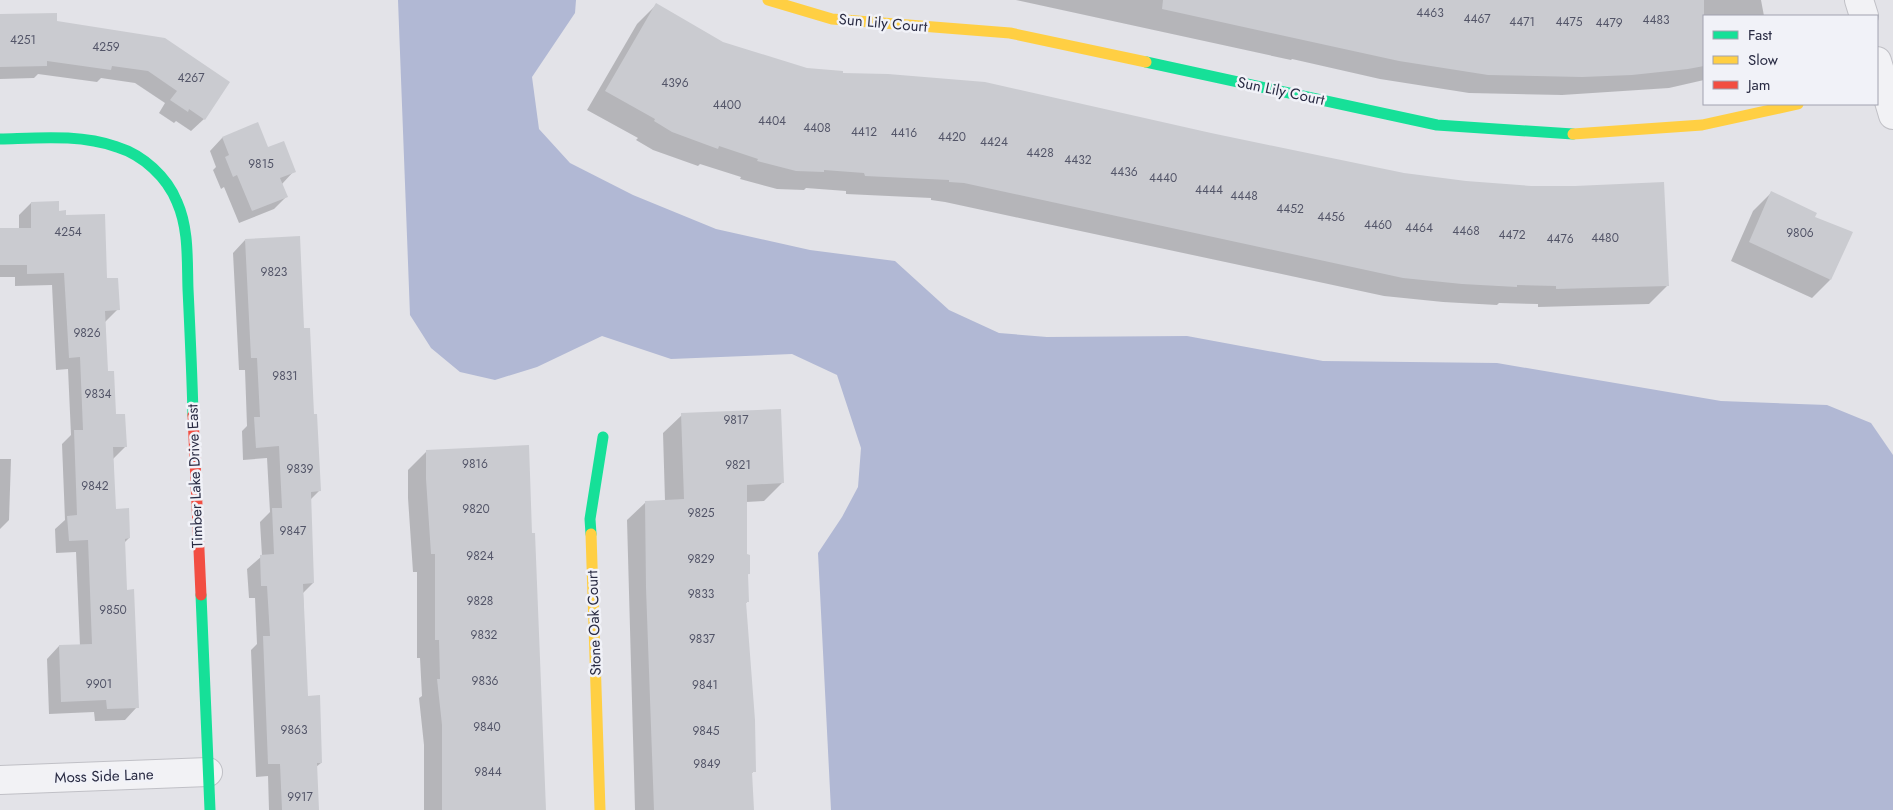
<svg xmlns="http://www.w3.org/2000/svg" width="1893" height="810" viewBox="0 0 1893 810" font-family="Jost,sans-serif">
	<style>
		.water { fill: #b1b8d4 }
		.shadow { fill: #0003 }
		.building { fill: #cacbd0 }
		.lines { fill: none; stroke-linecap: round; stroke-linejoin: round }
		.street-casing { stroke: #c0c0c6; stroke-width: 30 }
		.street { stroke: #f2f2f5; stroke-width: 28 }
		.fast { stroke: #16e098; stroke-width: 11 }
		.slow { stroke: #ffcf43; stroke-width: 11 }
		.jam { stroke: #f24e42; stroke-width: 11 }
		.labels { text-anchor: middle; dominant-baseline: central; stroke-width: 5; stroke-linejoin: round; paint-order: stroke }
		.number-label { font-size: 12px; fill: #535568 }
		.street-label { font-size: 15px; fill: #292b43; stroke: #f1f2f8 }
	</style>
	<rect width="100%" height="100%" fill="#e3e3e8"/>
	<!-- water -->
	<path class="water" d="M 398,0 L 576,0 L 575,13 L 532,77 L 539,129 L 570,163 L 633,195 L 716,229 L 810,250 L 895,261 L 949,310 L 999,333 L 1047,337 L 1187,336 L 1323,361 L 1497,363 L 1721,401 L 1827,405 L 1871,423 L 1893,455 L 1893,810 L 831,810 L 818,553 L 842,517 L 858,487 L 861,448 L 837,375 L 792,354 L 671,359 L 602,336 L 537,367 L 495,380 L 460,372 L 431,348 L 410,315 Z"/>
	<!-- shadow -->
	<path class="shadow" d="M 1016,0 L 1761,0 L 1764,16 L 1704,16 L 1704,80 L 1669,88 L 1562,95 L 1469,93 L 1380,79 L 1292,59 L 1291,60 Z
		M 656,5 L 722,43 L 806,69 L 841,74 L 1668,285 L 1649,304 L 1538,307 L 1538,304 L 1499,303 L 1497,305 L 1443,302 L 1384,296 L 945,202 L 931,200 L 931,198 L 846,194 L 846,191 L 806,188 L 804,190 L 777,189 L 740,179 L 741,177 L 700,164 L 698,166 L 653,150 L 636,140 L 638,138 L 587,110 L 637,24 Z
		M 0,15 L 164,39 L 204,119 L 191,131 L 176,121 L 174,123 L 159,113 L 165,103 L 135,83 L 101,78 L 97,82 L 38,74 L 34,78 L 0,79 Z
		M 257,124 L 267,148 L 294,171 L 282,184 L 286,197 L 274,209 L 239,223 L 224,187 L 221,189 L 213,170 L 216,167 L 210,151 L 222,138 Z
		M 1771,193 L 1813,218 L 1830,280 L 1812,298 L 1731,261 L 1753,211 Z
		M 31,203 L 58,212 L 65,217 L 106,279 L 118,309 L 105,322 L 107,373 L 115,415 L 126,446 L 113,459 L 115,510 L 129,538 L 124,543 L 125,591 L 137,707 L 125,720 L 95,721 L 94,712 L 49,714 L 47,659 L 59,646 L 80,646 L 76,552 L 56,553 L 55,529 L 65,520 L 62,444 L 71,435 L 68,369 L 56,370 L 52,285 L 15,286 L 15,277 L 0,277 L 0,229 L 19,229 L 19,215 Z
		M 245,240 L 303,330 L 319,491 L 310,500 L 313,583 L 303,593 L 307,697 L 321,763 L 316,767 L 318,810 L 269,810 L 268,776 L 256,777 L 251,650 L 257,644 L 255,598 L 249,598 L 247,569 L 262,556 L 260,522 L 270,512 L 267,458 L 243,460 L 242,431 L 247,426 L 245,370 L 239,370 L 233,253 Z
		M 682,415 L 782,483 L 764,501 L 746,502 L 746,556 L 749,573 L 747,576 L 748,601 L 745,604 L 754,771 L 751,774 L 753,810 L 635,810 L 627,520 L 646,502 L 665,501 L 663,433 Z
		M 426,452 L 544,810 L 424,810 L 424,745 L 419,698 L 422,696 L 420,658 L 417,658 L 417,572 L 413,572 L 408,498 L 408,470 Z
		M 0,459 L 11,459 L 9,520 L 0,529 Z"/>
	<!-- building -->
	<path class="building" d="M 1163,0 L 1704,0 L 1704,66 L 1688,69 L 1632,75 L 1582,77 L 1488,75 L 1399,61 L 1162,9 Z
		M 656,3 L 723,42 L 807,68 L 843,71 L 843,73 L 888,74 L 985,82 L 1211,133 L 1404,173 L 1466,181 L 1531,186 L 1575,186 L 1664,182 L 1669,286 L 1556,289 L 1556,286 L 1517,285 L 1517,287 L 1462,284 L 1403,278 L 964,183 L 949,182 L 949,180 L 865,176 L 864,173 L 824,170 L 824,172 L 796,171 L 757,161 L 758,159 L 719,146 L 718,149 L 672,132 L 654,121 L 655,119 L 605,91 Z
		M 57,13 L 57,21 L 165,38 L 230,82 L 205,120 L 189,109 L 188,112 L 170,100 L 177,91 L 148,71 L 112,66 L 111,70 L 47,61 L 47,66 L 0,67 L 0,14 Z
		M 258,122 L 268,147 L 284,141 L 296,172 L 280,178 L 288,197 L 252,211 L 237,175 L 233,177 L 225,157 L 229,155 L 222,137 Z
		M 1771,191 L 1817,213 L 1815,217 L 1853,232 L 1831,280 L 1749,242 Z
		M 59,201 L 59,211 L 66,210 L 66,215 L 105,214 L 107,278 L 118,278 L 120,310 L 105,311 L 108,371 L 114,371 L 116,414 L 125,414 L 127,447 L 113,447 L 116,509 L 129,508 L 130,538 L 125,539 L 127,590 L 134,589 L 139,708 L 107,709 L 106,700 L 61,702 L 59,645 L 92,644 L 88,540 L 69,541 L 67,516 L 77,515 L 74,430 L 83,430 L 80,357 L 69,358 L 64,273 L 27,274 L 27,265 L 0,265 L 0,228 L 31,228 L 31,202 Z
		M 300,236 L 304,328 L 310,328 L 314,414 L 317,414 L 321,491 L 311,492 L 314,583 L 303,584 L 308,696 L 320,695 L 322,763 L 317,763 L 319,810 L 282,810 L 280,764 L 268,764 L 263,636 L 270,636 L 267,586 L 261,586 L 260,555 L 274,554 L 272,508 L 282,508 L 279,446 L 256,448 L 254,417 L 260,417 L 257,358 L 251,358 L 245,239 Z
		M 781,409 L 784,483 L 747,485 L 747,554 L 750,555 L 750,574 L 748,574 L 749,602 L 746,602 L 755,720 L 756,772 L 752,772 L 754,810 L 654,810 L 646,588 L 645,501 L 684,499 L 681,413 Z
		M 529,445 L 532,533 L 535,533 L 546,810 L 442,810 L 442,725 L 437,679 L 440,679 L 439,640 L 435,640 L 435,554 L 431,554 L 426,479 L 426,450 Z"/>
	<g class="lines">
		<defs>
			<path id="street" d="M 1859,0 L 1864,16
				M 1877,61 L 1893,115
				M 0,780 L 208,772"/>
		</defs>
		<!-- street casing -->
		<use href="#street" class="street-casing"/>
		<!-- street -->
		<use href="#street" class="street"/>
		<!-- fast -->
		<path class="fast" d="M 1146,62 L 1437,125 L 1573,134
			M 0,139 C 39,138 80,134 117,147 C 143,155 167,177 177,202 C 189,229 187,260 188,289 C 190,331 192,373 193,415
			M 591,534 L 590,519 L 603,437
			M 201,595 L 210,810"/>
		<!-- slow -->
		<path class="slow" d="M 768,0 L 832,19 L 1010,33 L 1146,62
			M 1573,134 L 1702,125 L 1798,104
			M 591,534 L 600,810"/>
		<!-- jam -->
		<path class="jam" d="M 193,415 L 201,595"/>
	</g>
	<g class="labels">
		<!-- number labels -->
		<g class="number-label">
			<text x="1430" y="13">4463</text>
			<text x="1477" y="19">4467</text>
			<text x="1656" y="20">4483</text>
			<text x="1522" y="22">4471</text>
			<text x="1569" y="22">4475</text>
			<text x="1609" y="23">4479</text>
			<text x="23" y="40">4251</text>
			<text x="106" y="47">4259</text>
			<text x="191" y="78">4267</text>
			<text x="675" y="83">4396</text>
			<text x="727" y="105">4400</text>
			<text x="772" y="121">4404</text>
			<text x="817" y="128">4408</text>
			<text x="864" y="132">4412</text>
			<text x="904" y="133">4416</text>
			<text x="952" y="137">4420</text>
			<text x="994" y="142">4424</text>
			<text x="1040" y="153">4428</text>
			<text x="1078" y="160">4432</text>
			<text x="261" y="164">9815</text>
			<text x="1124" y="172">4436</text>
			<text x="1163" y="178">4440</text>
			<text x="1209" y="190">4444</text>
			<text x="1244" y="196">4448</text>
			<text x="1290" y="209">4452</text>
			<text x="1331" y="217">4456</text>
			<text x="1378" y="225">4460</text>
			<text x="1419" y="228">4464</text>
			<text x="1466" y="231">4468</text>
			<text x="68" y="232">4254</text>
			<text x="1800" y="233">9806</text>
			<text x="1512" y="235">4472</text>
			<text x="1605" y="238">4480</text>
			<text x="1560" y="239">4476</text>
			<text x="274" y="272">9823</text>
			<text x="87" y="333">9826</text>
			<text x="285" y="376">9831</text>
			<text x="98" y="394">9834</text>
			<text x="736" y="420">9817</text>
			<text x="475" y="464">9816</text>
			<text x="738" y="465">9821</text>
			<text x="300" y="469">9839</text>
			<text x="95" y="486">9842</text>
			<text x="476" y="509">9820</text>
			<text x="701" y="513">9825</text>
			<text x="293" y="531">9847</text>
			<text x="480" y="556">9824</text>
			<text x="701" y="559">9829</text>
			<text x="701" y="594">9833</text>
			<text x="480" y="601">9828</text>
			<text x="113" y="610">9850</text>
			<text x="484" y="635">9832</text>
			<text x="702" y="639">9837</text>
			<text x="485" y="681">9836</text>
			<text x="99" y="684">9901</text>
			<text x="705" y="685">9841</text>
			<text x="487" y="727">9840</text>
			<text x="294" y="730">9863</text>
			<text x="706" y="731">9845</text>
			<text x="707" y="764">9849</text>
			<text x="488" y="772">9844</text>
			<text x="300" y="797">9917</text>
		</g>
		<!-- street labels -->
		<g class="street-label">
			<text transform="translate(883 23) rotate(5)">Sun Lily Court</text>
			<text transform="translate(1281 91) rotate(12)">Sun Lily Court</text>
			<text transform="translate(195 476) rotate(-92)">Timber Lake Drive East</text>
			<text transform="translate(594 623) rotate(-92)">Stone Oak Court</text>
			<text transform="translate(104 776) rotate(-2)">Moss Side Lane</text>
		</g>
	</g>
	<!-- legend -->
	<rect x="1703" y="15" width="175" height="90" fill="#f1f2f8" stroke="#a1a2b0"/>
	<rect x="1713" y="31" width="25" height="8" fill="#16e098" stroke="#a1a2b0"/>
	<text x="1748" y="40" font-size="15" fill="#292b43">Fast</text>
	<rect x="1713" y="56" width="25" height="8" fill="#ffcf43" stroke="#a1a2b0"/>
	<text x="1748" y="65" font-size="15" fill="#292b43">Slow</text>
	<rect x="1713" y="81" width="25" height="8" fill="#f24e42" stroke="#a1a2b0"/>
	<text x="1748" y="90" font-size="15" fill="#292b43">Jam</text>
</svg>
